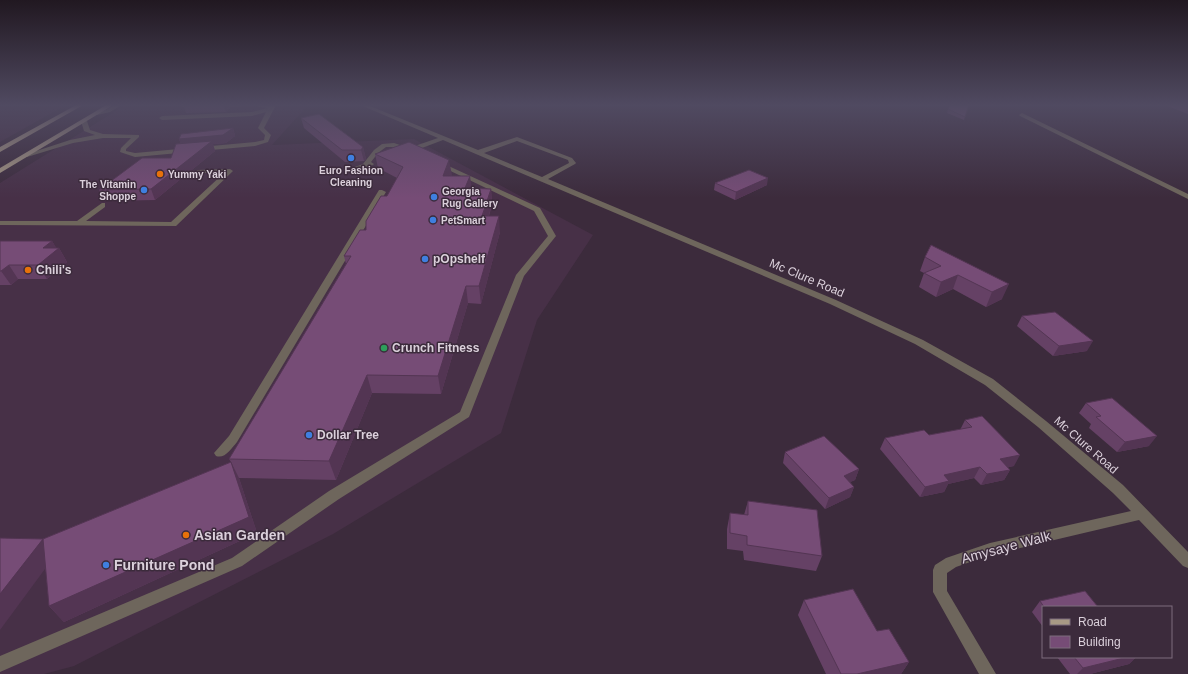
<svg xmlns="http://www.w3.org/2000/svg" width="1188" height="674" viewBox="0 0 1188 674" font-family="Arial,sans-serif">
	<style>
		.built { fill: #473047 }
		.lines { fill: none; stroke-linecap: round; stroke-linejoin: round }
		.minor { fill: #6e665c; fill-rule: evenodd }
		.major { fill: #a89985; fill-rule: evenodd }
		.wall { fill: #654165 }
		.shaded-wall { fill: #533553 }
		.building { fill: #764c76; stroke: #533553 }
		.shop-dot { fill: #3f7fe0; stroke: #3c2b3c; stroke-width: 1.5 }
		.food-dot { fill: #e8710a; stroke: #3c2b3c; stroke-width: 1.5 }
		.leisure-dot { fill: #2e9e5b; stroke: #3c2b3c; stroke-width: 1.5 }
		.labels { text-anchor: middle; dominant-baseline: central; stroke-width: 3; stroke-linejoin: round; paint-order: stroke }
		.far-poi-label { font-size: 10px; font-weight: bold; fill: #dbd0db; stroke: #3c2b3c; text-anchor: start }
		.poi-label { font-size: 12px; font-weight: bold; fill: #dbd0db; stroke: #3c2b3c; text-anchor: start }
		.street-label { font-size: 12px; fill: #dbd0db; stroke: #3c2b3c }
		.near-poi-label { font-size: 14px; font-weight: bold; fill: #dbd0db; stroke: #3c2b3c; text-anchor: start }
		.near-street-label { font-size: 14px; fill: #dbd0db; stroke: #3c2b3c }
	</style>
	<rect width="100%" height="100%" fill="#3c2b3c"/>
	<!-- built -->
	<path class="built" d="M 0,104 L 68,104 L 0,142 Z
		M 127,104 L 309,104 L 272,145 L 414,139 L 593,235 L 537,320 L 501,433 L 333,534 L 74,666 L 44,674 L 0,674 L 0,183 Z"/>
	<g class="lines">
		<!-- minor -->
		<path class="minor" d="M 116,104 L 123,104 L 110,112 L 97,115 L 94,113 L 106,110 Z
			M 179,104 L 200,104 L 201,105 C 196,108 183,108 178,105 Z
			M 214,104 L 264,104 L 274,106 L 275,107 L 264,128 L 271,135 L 268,142 L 255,146 L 135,157 L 120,152 L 121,148 L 131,138 L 103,138 L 73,143 L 27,157 L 24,155 L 70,140 L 95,135 L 84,131 L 81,121 L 84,119 L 87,121 L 90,130 L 103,134 L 139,135 L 139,137 L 126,149 L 126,151 L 135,153 L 255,142 L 264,140 L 265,135 L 258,128 L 266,112 L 252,116 L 162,120 L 159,118 L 162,116 L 252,112 L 267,108 L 256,106 L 216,107 L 213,105 Z
			M 358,104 L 365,104 L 478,150 L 517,137 L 572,158 L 576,163 L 575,164 L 548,179 L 836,300 L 923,340 L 993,379 L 1046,421 L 1123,485 L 1188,552 L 1188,568 L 1183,566 L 1139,520 L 990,555 L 956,567 L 947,573 L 947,591 L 996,674 L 979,674 L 933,592 L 933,570 L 935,565 L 946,558 L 990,543 L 1131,511 L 1113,493 L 1038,427 L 985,385 L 915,344 L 830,304 L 443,140 L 414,151 L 413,152 L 405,152 L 404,151 L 394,147 L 386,147 L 378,153 L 371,162 L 374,164 L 373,165 L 348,173 L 344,173 L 344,171 L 363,164 L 374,150 L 382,144 L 394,143 L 409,148 L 438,138 ZM 517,141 L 568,160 L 569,163 L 542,177 L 484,153 Z
			M 1022,113 L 1188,194 L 1188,199 L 1020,116 L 1019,115 Z
			M 438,163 L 442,163 L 540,208 L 556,236 L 524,276 L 469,417 L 339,499 L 242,566 L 0,672 L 0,656 L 232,558 L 329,491 L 460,412 L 516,275 L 548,236 L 534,211 L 438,165 Z
			M 197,170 L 230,169 L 233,171 L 176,226 L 0,225 L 0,221 L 77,221 L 102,203 L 105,203 L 105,207 L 86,221 L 171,222 L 224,173 L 199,173 L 197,172 Z
			M 379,190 L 382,190 L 386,192 L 237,442 C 231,449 225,459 216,456 L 214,453 L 229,436 Z"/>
		<!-- major -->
		<path class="major" d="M 78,104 L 85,104 L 0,152 L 0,147 Z
			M 108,104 L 115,104 L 0,173 L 0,168 Z"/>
	</g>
	<!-- wall -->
	<path class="wall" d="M 187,104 L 229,104 L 230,108 L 226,112 L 186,113 L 184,106 Z
		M 950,104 L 969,104 L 964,120 L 947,113 Z
		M 1162,104 L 1188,104 L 1188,114 Z
		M 301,118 L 363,147 L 366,159 L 364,161 L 345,162 L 304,128 Z
		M 233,128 L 235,136 L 226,143 L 213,144 L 215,151 L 155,200 L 104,201 L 99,190 L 171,158 L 181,144 L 179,139 Z
		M 375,154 L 452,175 L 451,176 L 472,188 L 491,189 L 492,204 L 489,216 L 500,232 L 481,304 L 468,303 L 441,394 L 372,393 L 336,480 L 239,478 L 257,533 L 64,622 L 49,606 L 43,539 L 231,462 L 229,459 L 346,264 L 344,256 L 366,230 L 387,196 L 397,178 L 378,168 Z
		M 715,183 L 767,185 L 735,200 L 714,190 Z
		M 0,241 L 52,241 L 56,248 L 59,248 L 67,262 L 47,279 L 18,279 L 11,285 L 0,285 Z
		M 931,245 L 1002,299 L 986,307 L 953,289 L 936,297 L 919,287 L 924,273 L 920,271 L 925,257 Z
		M 1022,316 L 1087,351 L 1053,356 L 1017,326 Z
		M 1086,403 L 1149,446 L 1117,452 L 1089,428 L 1091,424 L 1079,413 Z
		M 965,420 L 1014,466 L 1008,467 L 1010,470 L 1004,480 L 981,485 L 974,478 L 948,484 L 944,492 L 920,497 L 880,449 L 885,438 L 929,435 L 960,430 Z
		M 785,452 L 859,469 L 855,480 L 850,482 L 854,487 L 850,497 L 825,509 L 783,463 Z
		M 748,501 L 822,556 L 816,571 L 744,560 L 743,551 L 727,549 L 727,529 L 730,513 L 744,515 Z
		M 804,600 L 877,631 L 909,662 L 901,674 L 826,674 L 798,615 Z
		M 1040,601 L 1098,607 L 1043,607 L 1043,627 L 1032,612 Z
		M 1057,657 L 1136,657 L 1129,664 L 1090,674 L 1070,674 Z"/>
	<!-- shaded-wall -->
	<path class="shaded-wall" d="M 223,104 L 229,104 L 230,108 L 226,112 Z
		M 233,128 L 235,136 L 226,143 L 213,144 L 215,151 L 155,200 L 151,189 L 182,147 L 179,139 Z
		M 363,147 L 366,159 L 364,161 L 361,150 Z
		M 449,160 L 452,175 L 445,190 L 443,176 Z
		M 470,176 L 472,190 L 465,188 Z
		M 768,178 L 767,185 L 735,200 L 736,192 Z
		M 491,189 L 492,204 L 484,232 L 482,216 Z
		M 499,216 L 500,232 L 481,304 L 479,286 Z
		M 52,241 L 57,249 L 59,248 L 67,262 L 47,279 L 38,265 L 43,248 Z
		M 9,265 L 18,279 L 11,285 L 1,271 Z
		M 958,275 L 953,289 L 936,297 L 941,282 Z
		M 1009,284 L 1002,299 L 986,307 L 992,292 Z
		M 466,286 L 468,303 L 441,394 L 438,376 Z
		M 1093,341 L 1087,351 L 1053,356 L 1059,346 Z
		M 367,375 L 372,393 L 336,480 L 329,461 Z
		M 1157,436 L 1149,446 L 1117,452 L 1125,442 Z
		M 1020,455 L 1014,466 L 994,470 L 1000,459 Z
		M 231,462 L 239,478 L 257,533 L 64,622 L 49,606 Z
		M 980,467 L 974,478 L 948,484 L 944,492 L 920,497 L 925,487 L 944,475 Z
		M 859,469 L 855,480 L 840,487 L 844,476 Z
		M 1010,470 L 1004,480 L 981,485 L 987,474 Z
		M 854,487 L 850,497 L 825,509 L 829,498 Z
		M 43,539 L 56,554 L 0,630 L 0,594 Z
		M 1128,657 L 1136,657 L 1129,664 L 1090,674 L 1077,674 L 1083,668 Z
		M 909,662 L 901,674 L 857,674 Z"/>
	<!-- building -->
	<path class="building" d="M 187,104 L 224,104 L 223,104 L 184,106 Z
		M 950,104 L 969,104 L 965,117 L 948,109 Z
		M 1182,104 L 1188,104 L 1188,106 Z
		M 319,114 L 363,147 L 361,150 L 342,150 L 301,118 Z
		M 233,128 L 223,135 L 179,139 L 181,134 Z
		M 212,141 L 151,189 L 99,190 L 142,158 L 171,158 L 176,144 Z
		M 409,142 L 449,160 L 443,176 L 470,176 L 465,188 L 491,189 L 482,216 L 499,216 L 479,286 L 466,286 L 438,376 L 367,375 L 329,461 L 229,459 L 351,256 L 344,256 L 360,230 L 366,230 L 366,221 L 381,196 L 387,196 L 403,167 L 375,154 Z
		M 749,170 L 768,178 L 736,192 L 715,183 Z
		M 0,241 L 52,241 L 43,248 L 59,248 L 38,265 L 9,265 L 1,271 L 0,271 Z
		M 931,245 L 1009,284 L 992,292 L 958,275 L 941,282 L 924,273 L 941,266 L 925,257 Z
		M 1055,312 L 1093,341 L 1059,346 L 1022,316 Z
		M 1112,398 L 1157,436 L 1125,442 L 1096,417 L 1101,416 L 1086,403 Z
		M 982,416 L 1020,455 L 1000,459 L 1010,470 L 987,474 L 980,467 L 944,475 L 949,481 L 925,487 L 885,438 L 924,430 L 929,435 L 972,427 L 965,420 Z
		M 824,436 L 859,469 L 844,476 L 854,487 L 829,498 L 785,452 Z
		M 231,462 L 249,517 L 49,606 L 43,539 Z
		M 748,501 L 817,510 L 822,556 L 747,545 L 747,536 L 730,533 L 730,513 L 748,515 Z
		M 0,538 L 43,539 L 0,594 Z
		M 853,589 L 877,631 L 889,629 L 909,662 L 857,674 L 841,674 L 804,600 Z
		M 1085,591 L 1098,607 L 1044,607 L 1040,601 Z
		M 1074,657 L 1128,657 L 1083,668 Z"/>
	<!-- sky -->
	<linearGradient id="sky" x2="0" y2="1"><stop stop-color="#211821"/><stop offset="0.53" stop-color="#504a61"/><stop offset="1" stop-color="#504a61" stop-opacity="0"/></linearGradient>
	<rect width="1188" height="198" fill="url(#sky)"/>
	<!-- markers -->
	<g class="shop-dot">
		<circle cx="351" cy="158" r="4"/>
		<circle cx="144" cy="190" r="4"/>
		<circle cx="434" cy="197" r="4"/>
		<circle cx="433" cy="220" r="4"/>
		<circle cx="425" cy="259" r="4"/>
		<circle cx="309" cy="435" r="4"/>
		<circle cx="106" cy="565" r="4"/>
	</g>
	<g class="food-dot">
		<circle cx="160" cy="174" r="4"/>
		<circle cx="28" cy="270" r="4"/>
		<circle cx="186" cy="535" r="4"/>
	</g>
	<circle class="leisure-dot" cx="384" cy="348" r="4"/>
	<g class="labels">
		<!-- far-poi labels -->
		<g class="far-poi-label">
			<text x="351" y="170" text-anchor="middle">Euro Fashion<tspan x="351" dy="12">Cleaning</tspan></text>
			<text x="168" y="174">Yummy Yaki</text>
			<text x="136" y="184" text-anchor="end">The Vitamin<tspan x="136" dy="12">Shoppe</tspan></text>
			<text x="442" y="191">Georgia<tspan x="442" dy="12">Rug Gallery</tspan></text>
			<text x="441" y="220">PetSmart</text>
		</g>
		<!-- poi labels -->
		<g class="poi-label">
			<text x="433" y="259">pOpshelf</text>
			<text x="36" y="270">Chili's</text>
			<text x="392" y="348">Crunch Fitness</text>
			<text x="317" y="435">Dollar Tree</text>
		</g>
		<!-- street labels -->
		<g class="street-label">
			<text transform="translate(807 278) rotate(23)">Mc Clure Road</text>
			<text transform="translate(1086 445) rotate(41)">Mc Clure Road</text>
		</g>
		<!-- near-poi labels -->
		<g class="near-poi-label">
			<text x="194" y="535">Asian Garden</text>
			<text x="114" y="565">Furniture Pond</text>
		</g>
		<!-- near-street labels -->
		<g class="near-street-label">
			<text transform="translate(1006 547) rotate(-15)">Amysaye Walk</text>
		</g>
	</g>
	<!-- legend -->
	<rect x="1042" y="606" width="130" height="52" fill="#3c2b3c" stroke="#7c6d7c"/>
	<rect x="1050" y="619" width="20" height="6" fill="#a89985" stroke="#7c6d7c"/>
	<text x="1078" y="626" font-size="12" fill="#dbd0db">Road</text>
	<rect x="1050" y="636" width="20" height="12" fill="#764c76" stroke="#7c6d7c"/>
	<text x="1078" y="646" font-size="12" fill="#dbd0db">Building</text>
</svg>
